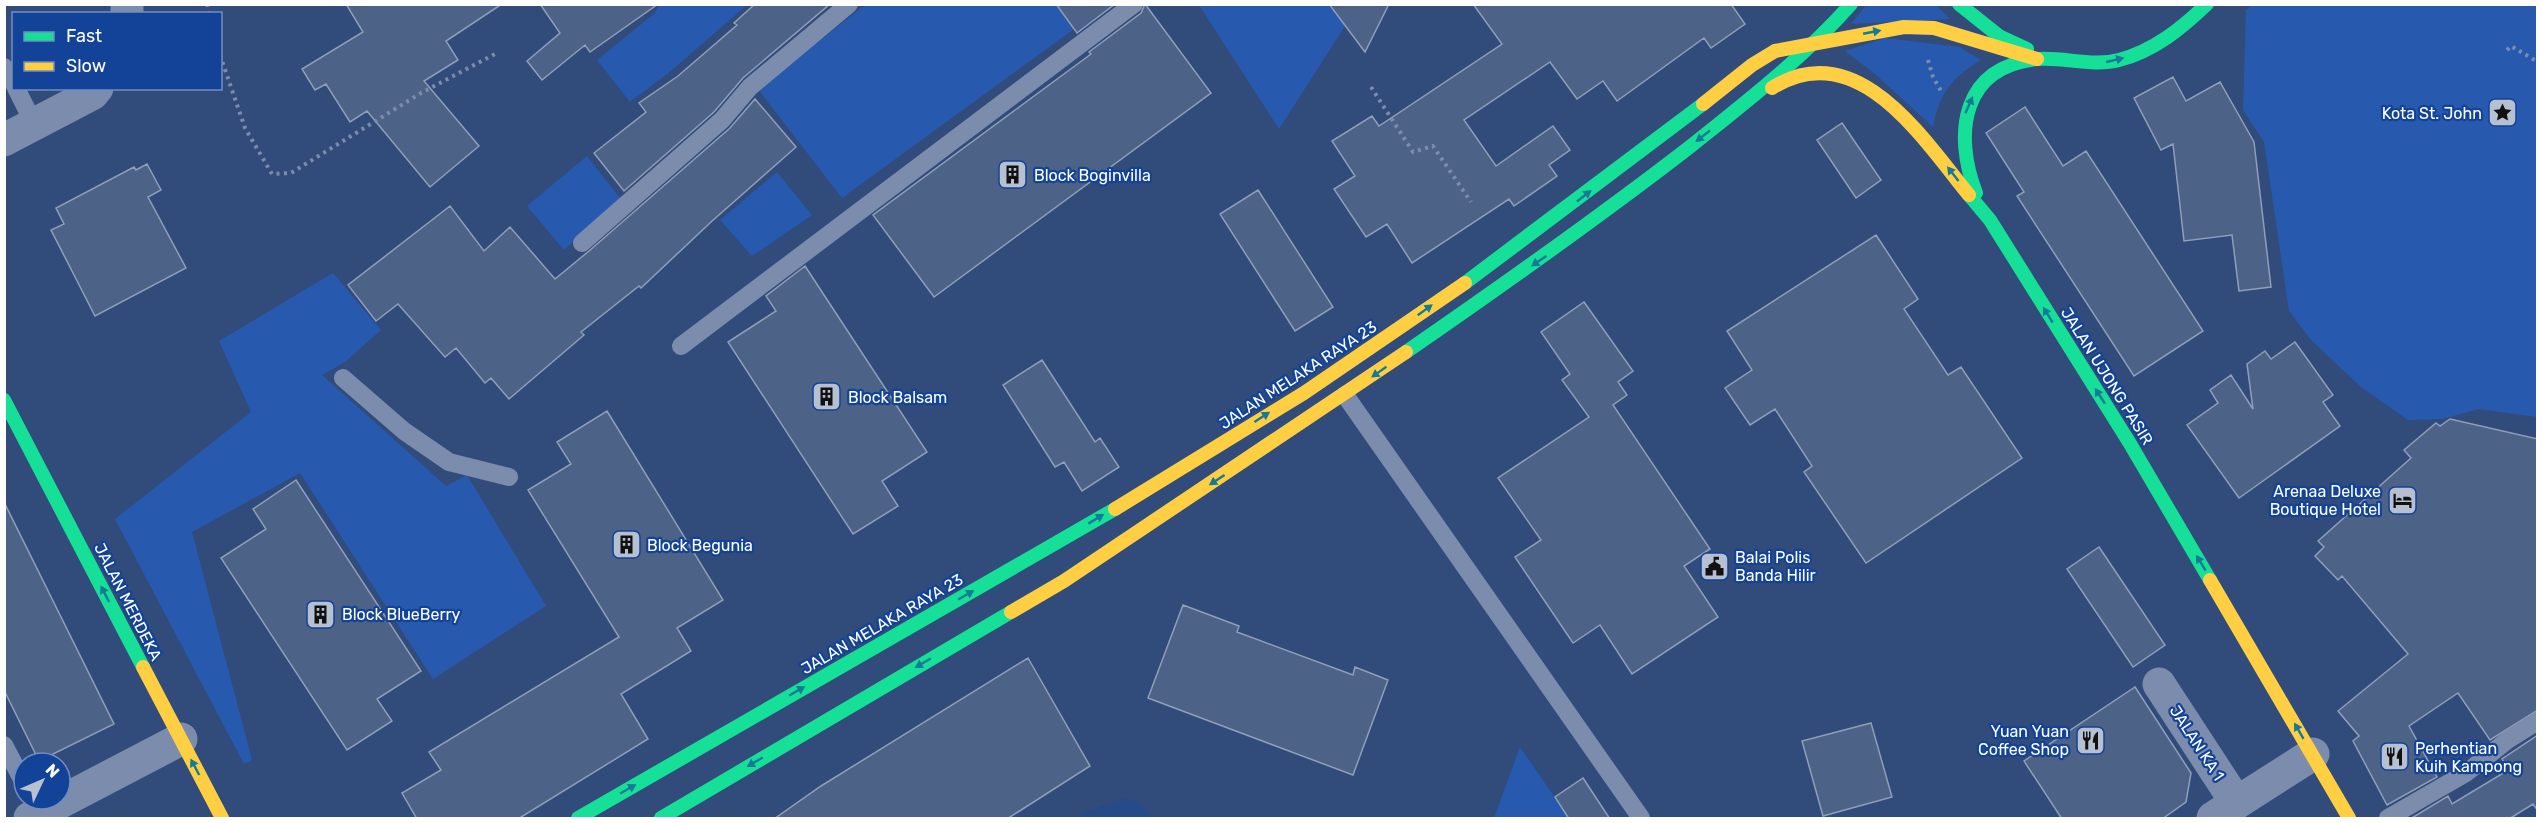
<svg xmlns="http://www.w3.org/2000/svg" width="2542" height="823" viewBox="0 0 2542 823" font-family="Rubik,sans-serif">
	<style>
		.green { fill: #275aae }
		.water { fill: #274a88 }
		.building { fill: #4c6287; stroke: #909fb9; stroke-width: 1.5 }
		.lines { fill: none; stroke-linecap: round; stroke-linejoin: round }
		.path { stroke: #7b8cad; stroke-width: 4; stroke-dasharray: 3 4.5; stroke-linecap: butt }
		.lane { stroke: #7b8cad; stroke-width: 18 }
		.street { stroke: #7b8cad; stroke-width: 33 }
		.fast { stroke: #16e098; stroke-width: 14 }
		.slow { stroke: #ffcf43; stroke-width: 14 }
		.oneway { fill: #147a98 }
		.labels { text-anchor: middle; dominant-baseline: central; stroke-width: 4.5; stroke-linejoin: round; paint-order: stroke }
		.poi-label { font-size: 16px; fill: #fff; stroke: #134398; text-anchor: start }
		.street-label { font-size: 16px; fill: #fff; stroke: #134398 }
	</style>
	<rect width="100%" height="100%" fill="#314b7a"/>
	<!-- green -->
	<path class="green" d="M 2253,4 L 2537,5 L 2537,417 L 2478,409 L 2443,419 L 2408,420 L 2361,387 L 2311,340 L 2289,311 L 2264,142 L 2243,110 L 2246,10 Z
		M 659,5 L 747,5 L 671,71 L 630,102 L 597,60 L 655,13 Z
		M 865,5 L 1056,5 L 1074,29 L 842,198 L 758,89 Z
		M 1199,5 L 1329,5 L 1345,26 L 1279,129 Z
		M 1866,5 L 1936,5 L 1950,19 L 1851,24 Z
		M 1885,38 L 1959,47 L 1981,60 C 1952,77 1939,94 1933,127 L 1875,74 L 1845,51 Z
		M 587,156 L 620,198 L 564,250 L 527,206 Z
		M 777,172 L 812,215 L 752,256 L 720,220 Z
		M 333,273 L 381,330 L 345,362 L 322,375 L 446,486 L 467,475 L 546,606 L 433,679 L 300,473 L 192,532 L 252,760 L 244,764 L 115,519 L 251,412 L 219,341 Z
		M 1520,747 L 1569,818 L 1494,818 Z"/>
	<!-- water -->
	<path class="water" d="M 1126,798 L 1141,803 L 1154,818 L 1084,818 L 1081,814 Z"/>
	<!-- building -->
	<path class="building" d="M 346,4 L 502,4 L 446,41 L 458,60 L 424,81 L 479,146 L 430,187 L 367,111 L 350,122 L 326,84 L 315,90 L 302,69 L 363,32 Z
		M 540,4 L 658,4 L 590,52 L 585,45 L 542,80 L 527,61 L 560,33 Z
		M 755,4 L 830,4 L 743,78 L 714,112 L 624,191 L 594,153 L 646,112 L 639,103 L 678,76 L 737,25 L 734,23 Z
		M 1056,4 L 1115,4 L 1077,33 Z
		M 1145,4 L 1211,93 L 934,297 L 873,215 L 1091,54 L 1089,52 L 1141,13 Z
		M 1329,4 L 1389,4 L 1365,52 Z
		M 1473,4 L 1731,4 L 1745,24 L 1711,48 L 1704,38 L 1617,101 L 1603,81 L 1577,99 L 1550,62 L 1464,120 L 1496,166 L 1553,126 L 1570,150 L 1549,165 L 1557,176 L 1514,206 L 1509,199 L 1412,263 L 1387,224 L 1366,237 L 1334,189 L 1355,176 L 1332,141 L 1372,116 L 1379,126 L 1502,44 Z
		M 2173,77 L 2186,101 L 2220,82 L 2254,142 L 2271,287 L 2239,291 L 2232,235 L 2184,241 L 2173,144 L 2161,150 L 2134,98 Z
		M 755,99 L 796,147 L 711,222 L 641,288 L 639,286 L 581,332 L 584,335 L 509,399 L 491,378 L 485,383 L 456,348 L 445,357 L 398,304 L 376,321 L 348,285 L 450,206 L 484,251 L 510,227 L 555,279 L 589,251 L 730,128 Z
		M 2025,107 L 2063,166 L 2086,151 L 2203,331 L 2134,376 L 2017,196 L 2024,192 L 1986,133 Z
		M 1842,123 L 1881,180 L 1856,198 L 1817,140 Z
		M 147,164 L 161,190 L 148,197 L 186,268 L 95,316 L 51,230 L 64,224 L 56,208 L 134,167 L 136,170 Z
		M 1258,190 L 1333,307 L 1295,331 L 1220,214 Z
		M 1876,235 L 1918,299 L 1904,309 L 1948,375 L 1961,367 L 2022,458 L 1866,563 L 1804,472 L 1812,466 L 1775,409 L 1750,425 L 1725,388 L 1752,370 L 1727,331 Z
		M 805,266 L 927,452 L 882,481 L 898,506 L 853,534 L 728,342 L 776,311 L 766,296 Z
		M 1584,302 L 1633,371 L 1618,382 L 1627,395 L 1613,405 L 1710,549 L 1684,566 L 1718,617 L 1632,674 L 1600,625 L 1573,643 L 1515,557 L 1541,540 L 1498,478 L 1589,417 L 1562,380 L 1570,374 L 1541,332 Z
		M 2295,342 L 2333,395 L 2323,402 L 2340,426 L 2239,498 L 2187,425 L 2218,403 L 2210,390 L 2231,375 L 2253,409 L 2247,364 L 2265,351 L 2271,359 Z
		M 1042,360 L 1095,442 L 1100,438 L 1119,467 L 1082,491 L 1064,462 L 1055,467 L 1003,385 Z
		M 607,411 L 723,600 L 677,628 L 691,651 L 621,694 L 648,739 L 518,819 L 417,819 L 402,793 L 441,770 L 429,752 L 619,637 L 528,490 L 571,464 L 557,442 Z
		M 2450,419 L 2538,439 L 2538,710 L 2490,740 L 2458,693 L 2409,726 L 2437,777 L 2387,805 L 2353,741 L 2359,736 L 2338,711 L 2408,654 L 2342,576 L 2338,580 L 2315,556 L 2324,547 L 2318,541 L 2411,458 L 2404,450 L 2436,423 L 2440,426 Z
		M 296,480 L 421,671 L 377,699 L 392,721 L 347,750 L 221,558 L 266,529 L 253,509 Z
		M 4,502 L 114,724 L 39,761 L 4,690 Z
		M 2099,547 L 2165,645 L 2133,667 L 2067,569 Z
		M 1183,605 L 1239,626 L 1237,632 L 1353,675 L 1355,667 L 1388,680 L 1353,775 L 1148,698 Z
		M 1028,658 L 1090,766 L 1007,819 L 774,819 L 821,786 Z
		M 2135,687 L 2191,773 L 2186,802 L 2162,819 L 2062,819 L 2024,761 Z
		M 1871,723 L 1892,797 L 1823,816 L 1802,741 Z
		M 2538,735 L 2538,811 L 2533,804 L 2509,819 L 2410,819 L 2448,796 L 2452,804 L 2510,769 L 2502,759 Z
		M 1583,778 L 1610,819 L 1569,819 L 1555,797 Z"/>
	<g class="lines">
		<!-- path -->
		<path class="path" d="M 207,4 L 209,14
			M 2507,50 L 2511,46 L 2538,62
			M 220,55 L 245,128 L 272,174 L 291,173 L 421,93 L 495,54
			M 1928,60 L 1933,77 L 1941,91
			M 1371,87 L 1413,152 L 1433,146 L 1471,202"/>
		<!-- lane -->
		<path class="lane" d="M 4,67 L 14,84
			M 16,88 L 34,124
			M 582,243 L 722,120 L 750,87 L 849,4
			M 681,346 L 1134,4
			M 343,378 L 404,431 L 449,462 L 509,477
			M 1345,395 L 1641,818
			M 4,745 L 24,783
			M 2388,818 L 2466,773 L 2509,739 L 2538,721"/>
		<!-- street -->
		<path class="street" d="M 127,14 L 127,4
			M 4,140 L 92,94 L 97,88
			M 2159,684 L 2236,802
			M 30,818 L 181,739
			M 2213,818 L 2313,754"/>
		<!-- fast -->
		<path class="fast" d="M 1959,4 L 1999,36 L 2027,49
			M 1976,193 C 1953,133 1962,66 2038,59 C 2065,57 2092,67 2119,60 C 2154,51 2182,28 2207,4
			M 1969,195 L 1990,220 L 2129,442 L 2210,580
			M 1465,283 L 1703,104
			M 1406,352 C 1503,285 1598,218 1691,146 C 1747,101 1803,58 1851,4
			M 4,400 L 143,667
			M 578,818 L 1115,509
			M 661,818 L 1011,612"/>
		<!-- slow -->
		<path class="slow" d="M 1772,88 C 1857,34 1923,139 1969,195
			M 1703,104 L 1752,65 L 1775,51 L 1904,27 L 1934,28 L 2037,59
			M 1115,509 L 1304,393 L 1465,283
			M 2210,580 L 2349,818
			M 1011,612 L 1064,581 L 1406,352
			M 143,667 L 222,818"/>
	</g>
	<!-- one-way arrows -->
	<defs><path id="oneway-solid" d="M-6-.8H1V-3.2L6.5 0L1 3.2V.8H-6Z" transform="scale(1.5)"/></defs>
	<g class="oneway">
		<use href="#oneway-solid" transform="translate(1872 32) rotate(-11)"/>
		<use href="#oneway-solid" transform="translate(2115 60) rotate(-13)"/>
		<use href="#oneway-solid" transform="translate(1969 105) rotate(-66)"/>
		<use href="#oneway-solid" transform="translate(1703 136) rotate(142)"/>
		<use href="#oneway-solid" transform="translate(1953 174) rotate(-128)"/>
		<use href="#oneway-solid" transform="translate(1584 196) rotate(-38)"/>
		<use href="#oneway-solid" transform="translate(1539 261) rotate(146)"/>
		<use href="#oneway-solid" transform="translate(1425 310) rotate(-36)"/>
		<use href="#oneway-solid" transform="translate(2048 315) rotate(-122)"/>
		<use href="#oneway-solid" transform="translate(1379 372) rotate(145)"/>
		<use href="#oneway-solid" transform="translate(2100 396) rotate(-123)"/>
		<use href="#oneway-solid" transform="translate(1262 417) rotate(-33)"/>
		<use href="#oneway-solid" transform="translate(1217 480) rotate(147)"/>
		<use href="#oneway-solid" transform="translate(1096 519) rotate(-31)"/>
		<use href="#oneway-solid" transform="translate(2201 563) rotate(-121)"/>
		<use href="#oneway-solid" transform="translate(105 594) rotate(-117)"/>
		<use href="#oneway-solid" transform="translate(966 595) rotate(-30)"/>
		<use href="#oneway-solid" transform="translate(923 663) rotate(150)"/>
		<use href="#oneway-solid" transform="translate(797 691) rotate(-30)"/>
		<use href="#oneway-solid" transform="translate(2299 731) rotate(-120)"/>
		<use href="#oneway-solid" transform="translate(755 762) rotate(150)"/>
		<use href="#oneway-solid" transform="translate(195 767) rotate(-118)"/>
		<use href="#oneway-solid" transform="translate(628 789) rotate(-30)"/>
	</g>
	<!-- icons -->
	<defs>
		<symbol id="sight-square" viewBox="-11 -11 22 22"><rect x="-9" y="-9" width="18" height="18" rx="4" fill="#b7c0d0" stroke="#134398"/><path d="M0-6L1.8-2.2L6-1.7L2.9 1.2L3.7 5.4L0 3.3L-3.7 5.4L-2.9 1.2L-6-1.7L-1.8-2.2Z" fill="#111"/></symbol>
		<symbol id="building-square" viewBox="-11 -11 22 22"><rect x="-9" y="-9" width="18" height="18" rx="4" fill="#b7c0d0" stroke="#134398"/><path d="M-4-6H4V6H1V3H-1V6H-4ZM-2.5-4.3h1.7v1.8h-1.7ZM.8-4.3h1.7v1.8H.8ZM-2.5-1h1.7V.8h-1.7ZM.8-1h1.7V.8H.8Z" fill="#111"/></symbol>
		<symbol id="hotel-square" viewBox="-11 -11 22 22"><rect x="-9" y="-9" width="18" height="18" rx="4" fill="#b7c0d0" stroke="#134398"/><path d="M-6-4.5h1.5V1H6V5H4.5V3h-9V5H-6ZM-4 0a1.8 1.8 0 1 1 3.6 0ZM.5 0V-2.5h3Q6-2.5 6 0Z" fill="#111"/></symbol>
		<symbol id="civic-square" viewBox="-11 -11 22 22"><rect x="-9" y="-9" width="18" height="18" rx="4" fill="#b7c0d0" stroke="#134398"/><path d="M-.6-6.5H3V-4.5H.6V-3L4-1V1h2V6H-6V1h2V-1L-.6-3ZM-1.2 2.5V6h2.4V2.5Z" fill="#111"/></symbol>
		<symbol id="restaurant-square" viewBox="-11 -11 22 22"><rect x="-9" y="-9" width="18" height="18" rx="4" fill="#b7c0d0" stroke="#134398"/><path d="M-5-6h1v4h1v-4h1v4h1v-4h1v5L-1.5 .5V6h-2V.5L-5-1ZM5-6V6H3V1.5H1.5Q1.5-4 5-6Z" fill="#111"/></symbol>
	</defs>
	<g fill-rule="evenodd">
		<use href="#sight-square" x="2486" y="96" width="33" height="33"/>
		<use href="#building-square" x="996" y="158" width="33" height="33"/>
		<use href="#building-square" x="810" y="380" width="33" height="33"/>
		<use href="#hotel-square" x="2386" y="484" width="33" height="33"/>
		<use href="#building-square" x="610" y="528" width="33" height="33"/>
		<use href="#civic-square" x="1698" y="550" width="33" height="33"/>
		<use href="#building-square" x="304" y="598" width="33" height="33"/>
		<use href="#restaurant-square" x="2074" y="724" width="33" height="33"/>
		<use href="#restaurant-square" x="2378" y="740" width="33" height="33"/>
	</g>
	<g class="labels">
		<!-- poi labels -->
		<g class="poi-label">
			<text x="2482" y="113" text-anchor="end">Kota St. John</text>
			<text x="1034" y="175">Block Boginvilla</text>
			<text x="848" y="397">Block Balsam</text>
			<text x="2381" y="491" text-anchor="end">Arenaa Deluxe<tspan x="2381" dy="18">Boutique Hotel</tspan></text>
			<text x="647" y="545">Block Begunia</text>
			<text x="1735" y="557">Balai Polis<tspan x="1735" dy="18">Banda Hilir</tspan></text>
			<text x="342" y="614">Block BlueBerry</text>
			<text x="2069" y="731" text-anchor="end">Yuan Yuan<tspan x="2069" dy="18">Coffee Shop</tspan></text>
			<text x="2415" y="748">Perhentian<tspan x="2415" dy="18">Kuih Kampong</tspan></text>
		</g>
		<!-- street labels -->
		<g class="street-label">
			<text transform="translate(1298 375) rotate(-33)">JALAN MELAKA RAYA 23</text>
			<text transform="translate(2107 376) rotate(58)">JALAN UJONG PASIR</text>
			<text transform="translate(128 602) rotate(63)">JALAN MERDEKA</text>
			<text transform="translate(882 624) rotate(-30)">JALAN MELAKA RAYA 23</text>
			<text transform="translate(2197 743) rotate(57)">JALAN KA 1</text>
		</g>
	</g>
	<!-- border -->
	<rect width="2542" height="823" fill="none" stroke="#ffffff" stroke-width="12"/>
	<!-- legend -->
	<rect x="12" y="12" width="210" height="78" fill="#134398" stroke="#718ec1" stroke-width="1.5"/>
	<rect x="24" y="32" width="30" height="9" fill="#16e098" stroke="#718ec1" stroke-width="1.5"/>
	<text x="66" y="42" font-size="18" fill="#ffffff">Fast</text>
	<rect x="24" y="62" width="30" height="9" fill="#ffcf43" stroke="#718ec1" stroke-width="1.5"/>
	<text x="66" y="72" font-size="18" fill="#ffffff">Slow</text>
	<!-- north arrow -->
	<g transform="translate(42 781) rotate(46)"><circle r="28" fill="#134398" stroke="#718ec1" stroke-width="1.5"/>
	<path d="M0-4.5L10 22L0 15L-10 22Z" fill="#b7c0d0"/>
	<text y="-9" font-size="16" font-weight="bold" text-anchor="middle" fill="#ffffff">N</text>
	</g>
</svg>
